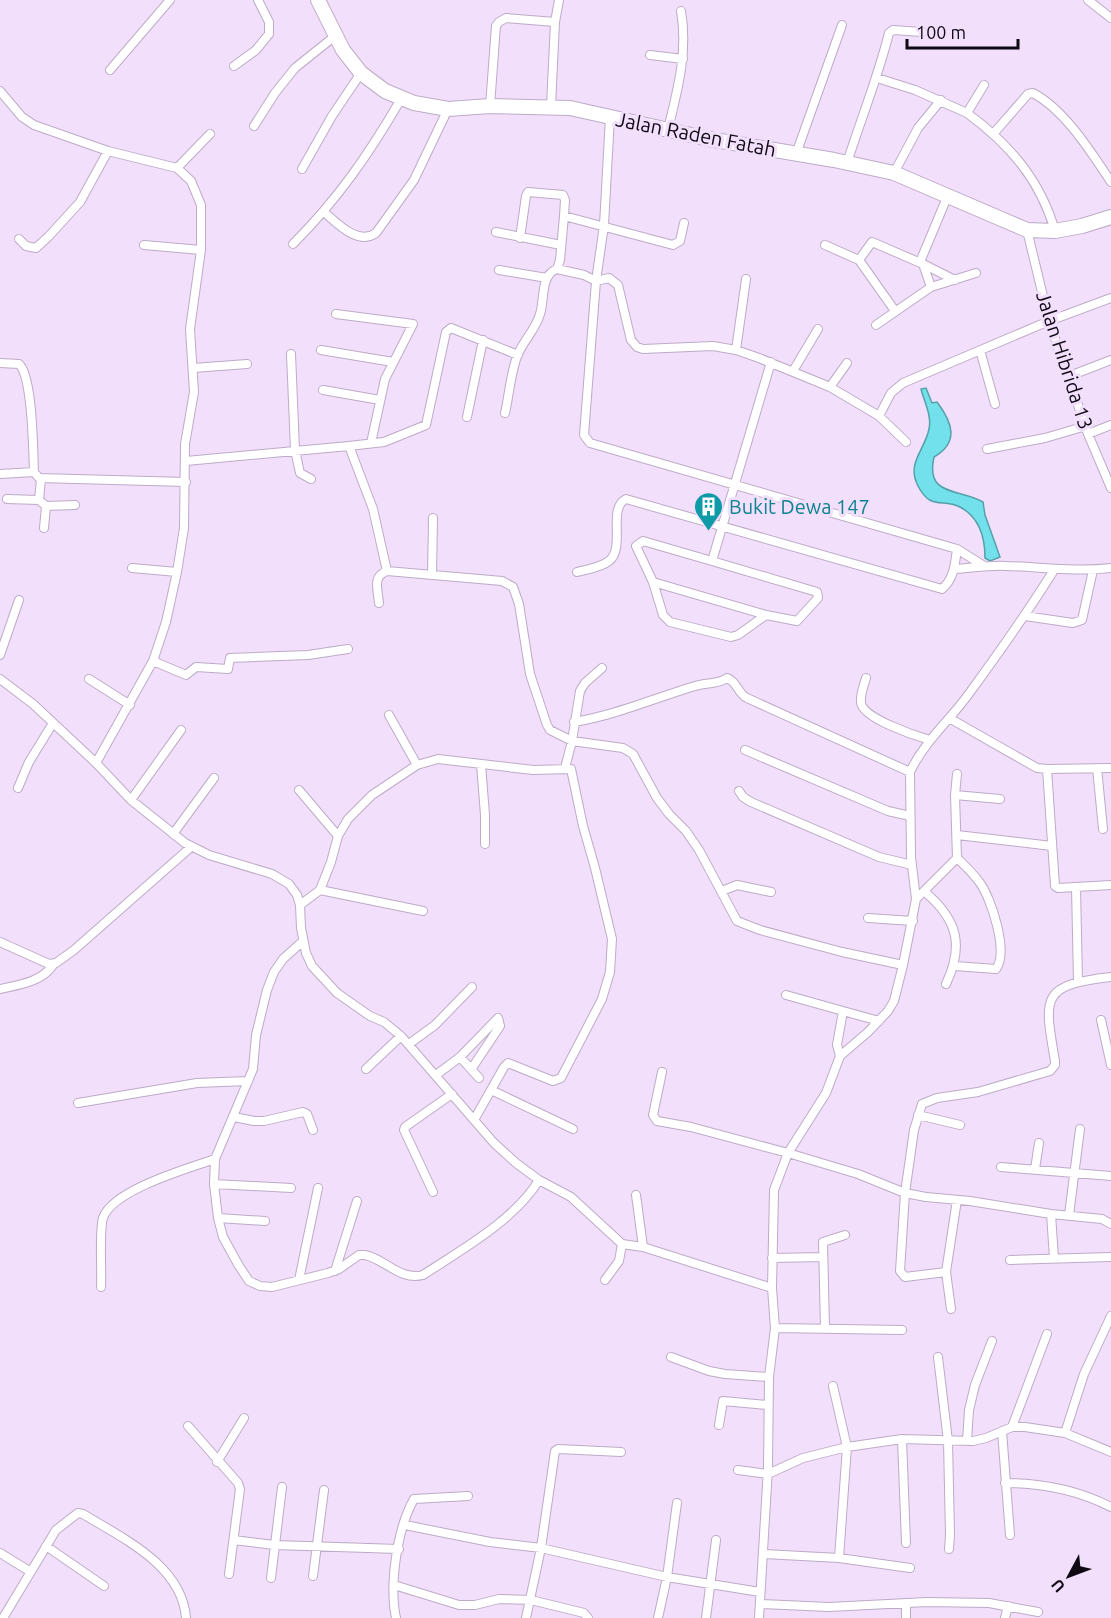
<svg xmlns="http://www.w3.org/2000/svg" width="1111" height="1618" viewBox="0 0 1111 1618" font-family="Ubuntu,sans-serif">
	<style>
		.water { fill: #73e1eb; stroke: #55a0aa; stroke-width: 1.5 }
		.lines { fill: none; stroke-linecap: round; stroke-linejoin: round }
		.street-casing { stroke: #bdabc7; stroke-width: 10 }
		.highway-casing { stroke: #bdabc7; stroke-width: 16 }
		.street { stroke: #fff; stroke-width: 8 }
		.highway { stroke: #fff; stroke-width: 14 }
		.labels { text-anchor: middle; dominant-baseline: central; stroke-width: 6; stroke-linejoin: round; paint-order: stroke }
		.street-label { font-size: 20px; fill: #0f0913; stroke: #f2dffc }
		.culture-label { font-size: 20px; fill: #0d838f; stroke: #f2dffc; text-anchor: start }
	</style>
	<rect width="100%" height="100%" fill="#f2dffc"/>
	<!-- water -->
	<path class="water" d="M 926,388 L 932,403 L 937,402 C 952,422 960,442 934,457 C 925,497 959,488 983,502 L 985,515 L 1000,557 L 990,561 L 985,558 C 985,537 979,517 960,507 C 942,498 931,511 918,486 C 906,463 925,450 929,429 C 932,416 924,401 921,389 Z"/>
	<g class="lines">
		<defs>
			<path id="street" d="M 1088,0 L 1111,18
				M 650,55 L 683,59
				M 234,66 L 256,50 L 269,34 L 269,22 L 258,0
				M 110,70 L 170,0
				M 877,78 L 915,90 L 967,113 L 984,85
				M 0,91 L 22,117 L 34,125 L 108,151 L 177,168 L 191,181 L 201,205 L 201,250 L 190,329 L 194,392 L 185,444 L 184,528 L 177,572 L 166,622 L 153,661 L 96,763
				M 490,106 L 495,39 L 496,26 L 499,22 L 506,18 L 555,22
				M 551,106 L 555,22 L 559,0
				M 967,113 C 1009,144 1040,179 1055,231
				M 610,117 L 604,225 L 596,281 L 609,278 L 618,285 L 631,340 L 637,347 L 643,349 L 713,346 L 736,350 L 759,358 L 830,387 L 879,416 L 906,442
				M 254,126 L 275,93 L 295,68 L 335,36
				M 668,129 C 678,89 688,51 681,11
				M 994,133 L 1028,94 L 1033,93 C 1065,110 1091,152 1111,182
				M 796,154 L 842,25
				M 847,163 C 861,119 878,77 889,33 L 893,30 L 922,32
				M 177,168 L 210,134
				M 302,169 L 332,116 L 361,73
				M 894,173 L 918,128 L 941,100
				M 324,212 C 337,223 358,246 376,233 L 414,180 L 448,109
				M 1027,230 L 1049,321 L 1088,434 L 1111,488
				M 496,232 L 561,245
				M 520,238 L 526,196 L 528,192 L 563,195 L 565,200 L 564,216
				M 19,239 L 26,246 L 36,248 L 49,236 L 80,202 L 108,151
				M 293,244 C 338,199 369,154 401,99
				M 144,245 L 201,250
				M 825,245 L 859,260
				M 920,262 L 948,195
				M 923,264 L 955,280
				M 557,269 L 584,275 L 596,281 L 584,435 L 590,443 L 957,549 C 955,564 954,579 942,589 L 626,499 C 607,508 626,548 609,561 C 600,568 587,569 577,572
				M 499,270 L 547,278
				M 895,311 L 859,260 L 872,242 L 923,264 L 931,287
				M 336,314 L 413,324 L 385,379 L 371,443
				M 876,325 L 931,287 L 976,273
				M 321,350 L 393,362
				M 736,350 L 746,279
				M 980,350 L 995,404
				M 291,354 L 295,450 L 300,473 L 311,479
				M 0,363 L 19,364 C 33,377 33,451 34,472 L 39,478 L 186,482
				M 193,368 L 247,364
				M 793,371 L 818,329
				M 1067,377 L 1111,360
				M 830,387 L 847,363
				M 323,390 L 380,400
				M 505,413 C 509,396 511,370 518,354 C 524,340 536,329 540,314 C 545,299 540,275 557,269 L 560,260 L 564,216 L 673,245 L 680,241 L 684,223
				M 879,416 L 891,393 L 903,383 L 1049,321 L 1111,298
				M 467,417 L 483,340
				M 1088,434 L 1111,425
				M 349,446 L 384,442 L 426,425 L 446,332 L 451,328 L 518,355
				M 987,449 L 1045,438 L 1086,426
				M 186,461 L 349,446 L 373,509 L 387,571
				M 0,474 L 34,472
				M 7,499 L 39,500 L 41,479
				M 39,500 L 46,506 L 75,505
				M 44,528 L 46,506
				M 957,549 L 984,566
				M 712,561 L 643,541 L 636,546 L 653,582 L 663,615 L 670,622 L 731,637 L 738,635 L 766,615
				M 132,568 L 177,572
				M 955,569 C 972,568 989,565 1007,566 C 1042,567 1076,572 1111,568
				M 432,575 L 433,518
				M 653,582 L 766,615 L 797,621 L 818,598 L 817,592 L 712,561 L 771,362
				M 379,603 C 378,590 372,576 387,571 L 502,581 L 513,587 L 519,604 L 530,674 L 547,725 L 550,730 L 572,741 L 623,748 L 633,754 L 657,798 L 669,814 L 686,831 L 699,850 L 737,921 L 760,930 L 842,952 L 903,965 L 894,1001 L 888,1011 L 868,1032 L 840,1056 L 826,1093 L 788,1153 L 774,1190 L 772,1288 L 775,1328 L 769,1377 L 768,1468 L 759,1618
				M 1025,616 L 1073,623 L 1082,620 L 1093,570
				M 0,655 L 19,600
				M 153,661 L 186,675 L 196,667 L 228,669 L 230,658 L 308,655 L 348,649
				M 866,678 C 864,685 860,694 861,702 C 861,718 916,736 930,740
				M 0,679 L 33,704 L 96,763 L 131,800 L 185,843 L 209,855 L 272,874 L 289,884 L 297,895 L 300,905 L 301,928 L 306,953 L 312,966 L 337,993 L 370,1016 L 384,1022 L 401,1036 L 494,1143 L 516,1163 L 539,1180 L 571,1197 L 622,1244 L 643,1247 L 772,1288
				M 89,679 L 130,705
				M 389,715 L 417,765
				M 949,718 L 1037,768 L 1047,769 L 1111,768
				M 574,722 C 616,715 655,698 695,686 C 707,682 717,685 727,678 C 738,682 737,693 747,698 L 910,772
				M 745,750 L 888,811 L 910,816
				M 481,764 L 485,815 L 485,844
				M 565,768 L 572,741 L 580,691 L 585,683 L 602,668
				M 1097,768 L 1103,829
				M 1047,769 L 1055,886 L 1058,888 L 1111,885
				M 18,788 L 29,762 L 53,723
				M 299,790 L 338,836
				M 739,791 L 743,797 L 751,802 L 879,857 L 912,865
				M 955,795 L 957,774
				M 131,800 L 181,730
				M 173,834 L 214,778
				M 957,835 L 1052,846
				M 1076,887 L 1078,982
				M 320,890 L 423,911
				M 722,891 L 737,885 L 771,892
				M 925,892 C 958,920 964,946 946,984
				M 916,899 L 957,858 L 955,795 L 1000,799
				M 300,905 L 320,890 L 331,862 L 338,836 L 348,819 L 372,795 L 417,765 L 438,759 L 533,770 L 571,769 L 583,826 L 595,868 L 612,939 L 610,972 L 602,999 L 561,1078 L 553,1081 L 508,1063 L 504,1067 L 474,1120
				M 868,918 L 913,921
				M 303,941 L 283,959 L 274,972 L 267,990 L 256,1035 L 253,1069 L 215,1159 L 214,1184 L 218,1218 L 223,1237 L 239,1266 L 249,1281 L 260,1286 L 272,1287 L 328,1273 L 339,1269 L 359,1255 L 365,1255 C 385,1259 400,1281 423,1275 C 461,1250 515,1220 539,1180
				M 0,942 L 49,964 L 56,963 L 74,950 L 191,847
				M 903,965 L 916,899 L 911,857 L 910,772 C 924,742 949,721 968,695 C 998,654 1027,613 1054,570
				M 955,966 L 996,969 C 1009,952 991,898 980,883 C 973,873 965,866 957,858
				M 0,989 C 18,985 42,982 53,965
				M 786,995 L 843,1011 L 837,1045 L 840,1056
				M 843,1011 L 879,1021
				M 1101,1020 L 1111,1065
				M 409,1044 L 435,1025 L 472,987
				M 460,1057 L 479,1078
				M 366,1069 L 401,1036
				M 662,1072 L 653,1115 L 657,1121 L 691,1127 L 788,1153 L 858,1174 L 905,1193 L 926,1197 L 970,1201 L 1051,1214 L 1102,1219 L 1111,1224
				M 436,1075 L 460,1057 L 498,1018 L 500,1026 L 472,1068
				M 491,1090 L 573,1129
				M 78,1103 L 197,1083 L 248,1081
				M 918,1115 L 960,1125
				M 234,1117 L 254,1121 L 264,1121 L 303,1112 L 307,1114 L 313,1130
				M 1001,1167 L 1111,1176
				M 1035,1169 L 1039,1143
				M 214,1184 L 291,1188
				M 433,1192 L 404,1130 L 405,1127 L 452,1094
				M 636,1195 L 643,1247
				M 1051,1214 L 1054,1258
				M 1069,1215 L 1080,1129
				M 218,1218 L 265,1221
				M 772,1258 L 823,1257
				M 1010,1260 L 1111,1257
				M 335,1271 L 357,1201
				M 946,1272 L 905,1277 L 900,1271 L 905,1193 L 914,1130 L 922,1104 L 937,1098 L 978,1092 L 1050,1071 L 1055,1065 L 1055,1061 C 1044,997 1040,985 1111,977
				M 299,1280 L 318,1188
				M 605,1280 L 619,1261 L 622,1244
				M 101,1287 C 102,1270 99,1231 103,1218 C 112,1190 189,1168 215,1159
				M 951,1309 L 946,1272 L 957,1200
				M 775,1328 L 902,1330
				M 825,1328 L 823,1242 L 845,1235
				M 671,1357 L 709,1371 L 725,1374 L 769,1377
				M 938,1357 L 948,1441 L 950,1535 L 949,1549
				M 833,1386 L 847,1447 L 839,1558
				M 719,1425 L 723,1401 L 767,1405
				M 188,1426 L 238,1483 L 240,1489 L 229,1574
				M 1012,1427 L 1047,1334
				M 1002,1431 L 1010,1535
				M 1065,1433 L 1084,1374 L 1111,1316
				M 902,1439 L 906,1543
				M 967,1441 L 969,1410 L 975,1385 L 992,1341
				M 217,1462 L 244,1418
				M 738,1470 L 768,1474 L 803,1458 L 847,1447 L 902,1439 L 973,1441 L 986,1438 L 1012,1427 L 1025,1427 L 1065,1433 L 1111,1452
				M 1005,1483 C 1042,1483 1078,1490 1111,1507
				M 405,1525 L 490,1542 L 541,1548 L 667,1577 L 760,1592
				M 234,1540 L 274,1545 L 399,1549
				M 46,1546 L 104,1586
				M 0,1553 L 31,1572
				M 764,1554 L 839,1558 L 910,1568
				M 313,1576 L 324,1490
				M 271,1578 L 282,1487
				M 394,1585 L 459,1605 L 475,1605 L 499,1599 L 531,1600 L 584,1613 L 588,1618
				M 760,1604 L 829,1607 L 927,1602 L 989,1603 L 1038,1612
				M 906,1604 L 906,1618
				M 3,1618 L 56,1530 L 78,1513 L 83,1514 C 122,1538 182,1565 186,1618
				M 396,1618 C 389,1585 397,1529 414,1499 L 468,1496
				M 526,1618 L 541,1548 L 555,1451 L 558,1449 L 621,1452
				M 658,1618 L 667,1577 L 677,1503
				M 706,1618 L 716,1540
				M 1005,1618 L 1008,1606"/>
			<path id="highway" d="M 318,0 L 343,50 L 361,73 L 385,91 L 414,103 L 448,109 L 490,106 L 570,108 L 709,139 L 834,160 L 894,173 L 1027,230 L 1055,231 L 1082,226 L 1111,217"/>
		</defs>
		<!-- street casing -->
		<use href="#street" class="street-casing"/>
		<!-- highway casing -->
		<use href="#highway" class="highway-casing"/>
		<!-- street -->
		<use href="#street" class="street"/>
		<!-- highway -->
		<use href="#highway" class="highway"/>
	</g>
	<!-- icons -->
	<defs>
		<symbol id="building-pin" viewBox="-11 -11 22 30"><path d="M0 17L-7.5 6A9.5 9.5 0 1 1 7.5 6Z" fill="#0f9aa8" stroke="#f2dffc"/><path d="M-4-6H4V6H1V3H-1V6H-4ZM-2.5-4.3h1.7v1.8h-1.7ZM.8-4.3h1.7v1.8H.8ZM-2.5-1h1.7V.8h-1.7ZM.8-1h1.7V.8H.8Z" fill="#fff"/></symbol>
	</defs>
	<g fill-rule="evenodd">
		<use href="#building-pin" x="692" y="490" width="33" height="45"/>
	</g>
	<g class="labels">
		<!-- street labels -->
		<g class="street-label">
			<text transform="translate(696 134) rotate(11)">Jalan Raden Fatah</text>
			<text transform="translate(1065 360) rotate(72)">Jalan Hibrida 13</text>
		</g>
		<!-- culture labels -->
		<g class="culture-label">
			<text x="729" y="506">Bukit Dewa 147</text>
		</g>
	</g>
	<!-- north arrow -->
	<g transform="translate(1069 1576) rotate(229)" stroke="#f2dffc" stroke-width="4.5" paint-order="stroke">
	<path d="M0-4.5L10 22L0 15L-10 22Z" fill="#0f0913"/>
	<text y="-9" font-size="16" font-weight="bold" text-anchor="middle" fill="#0f0913">U</text>
	</g>
	<!-- scale -->
	<path d="M907 39v9h111v-9" fill="none" stroke="#0f0913" stroke-width="3"/>
	<text x="916" y="39" font-size="18" fill="#0f0913" stroke="#f2dffc" stroke-width="4.5" paint-order="stroke">100 m</text>
</svg>
